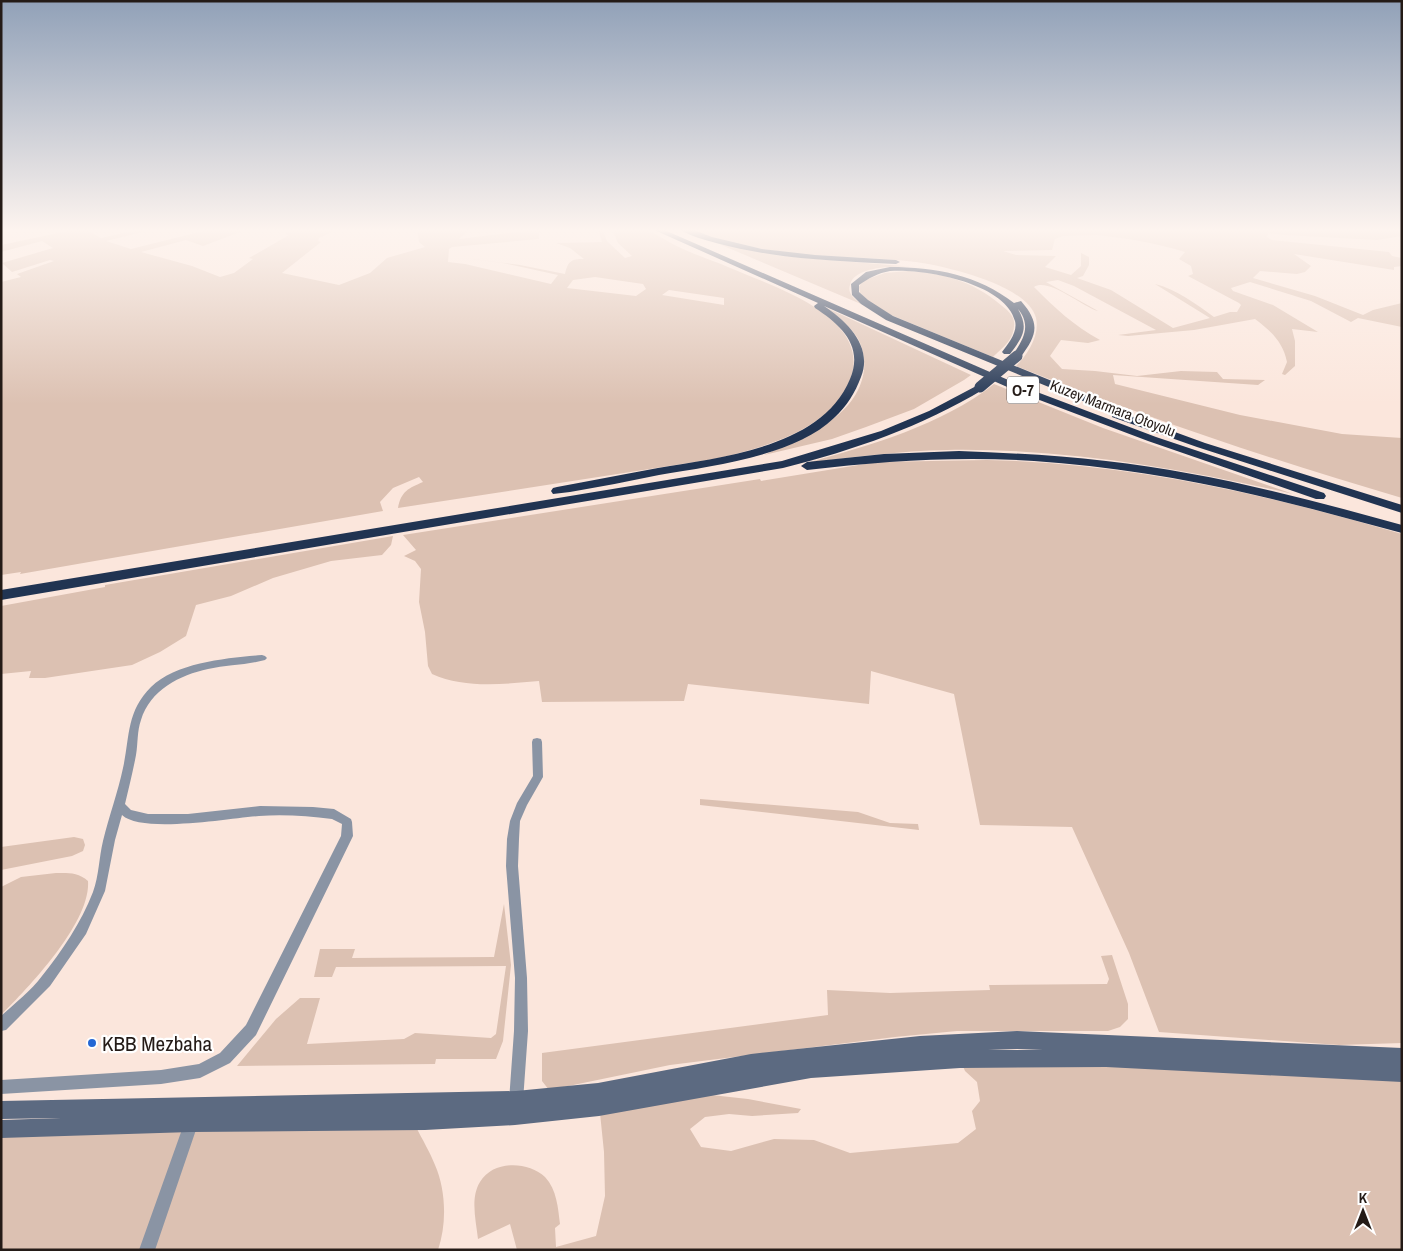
<svg xmlns="http://www.w3.org/2000/svg" width="1403" height="1251" viewBox="0 0 1403 1251" font-family="'Archivo Narrow',sans-serif">
	<style>
		.green { fill: #dcc1b2; fill-rule: evenodd }
		.lines { fill: none; stroke-linecap: round; stroke-linejoin: round }
		.street { fill: #8a94a4; fill-rule: evenodd }
		.secondary { fill: #5c6a81; fill-rule: evenodd }
		.highway { fill: #213452; fill-rule: evenodd }
		.highway-bridge { stroke: #213452; stroke-width: 11 }
		.poi-dot { fill: #2567d4; stroke: #fff; stroke-width: 2 }
		.labels { text-anchor: middle; dominant-baseline: central; stroke-width: 4.5; stroke-linejoin: round; paint-order: stroke }
		.far-street-label { font-size: 15px; fill: #241b17; stroke: #fff }
		.shield { fill: #fff; stroke: #665f5d; stroke-width: 1 }
		.shield-label { font-size: 16px; font-weight: bold; fill: #241b17 }
		.near-poi-label { font-size: 21px; fill: #241b17; stroke: #fff; text-anchor: start }
	</style>
	<rect width="100%" height="100%" fill="#fbe6dc"/>
	<!-- green -->
	<path class="green" d="M 66,229 L 85,229 L 101,238 L 141,229 L 155,229 L 106,241 L 131,249 L 211,229 L 248,229 L 203,246 L 186,240 L 141,252 L 192,266 L 220,277 L 234,273 L 253,259 L 249,258 L 289,235 L 285,234 L 294,229 L 339,229 L 319,238 L 318,241 L 321,242 L 282,273 L 339,285 L 370,273 L 387,258 L 425,247 L 419,242 L 417,229 L 470,229 L 459,239 L 542,229 L 539,233 L 539,239 L 452,247 L 449,249 L 448,262 L 465,264 L 551,284 L 558,275 L 503,263 L 457,257 L 520,265 L 565,274 C 568,261 571,259 584,259 L 570,248 L 556,243 L 602,242 L 598,229 L 602,229 L 607,241 L 625,258 L 632,256 L 618,243 L 612,229 C 621,229 632,228 642,229 C 652,230 669,243 679,247 C 695,255 712,260 728,267 C 763,282 812,298 838,326 C 850,339 857,356 852,374 C 836,429 763,448 714,459 L 398,508 C 401,491 409,488 423,482 L 419,477 L 393,488 L 380,502 L 383,511 L 20,574 L 21,572 L 1,575 L 1,282 L 21,277 L 17,274 L 54,261 L 50,260 L 12,272 L 2,263 L 53,248 L 42,241 L 1,252 L 1,245 L 72,230 ZM 595,277 L 643,284 L 646,289 L 636,296 L 567,288 L 573,280 ZM 669,290 L 724,298 L 724,305 L 662,295 Z
		M 691,229 L 1402,229 L 1402,236 L 1377,240 L 1284,235 L 1268,233 L 1267,237 L 1272,240 L 1389,252 L 1392,256 L 1402,258 L 1402,266 L 1394,267 L 1394,270 L 1294,254 L 1311,266 L 1305,272 L 1297,274 L 1260,271 L 1253,278 L 1315,296 L 1363,315 L 1373,310 L 1402,303 L 1402,327 L 1358,318 L 1351,322 L 1311,301 L 1250,282 L 1231,288 L 1233,291 L 1273,305 L 1318,332 L 1292,329 L 1295,341 L 1295,366 L 1285,375 L 1282,374 L 1287,362 C 1283,342 1271,331 1255,319 L 1194,330 L 1128,336 L 1118,335 L 1156,330 L 1074,286 L 1058,280 L 1046,282 L 1098,311 C 1083,307 1048,277 1034,287 C 1055,308 1074,326 1100,340 L 1088,343 L 1061,340 L 1050,356 L 1062,369 L 1095,371 L 1137,376 L 1181,371 L 1217,372 L 1223,379 L 1265,380 L 1258,385 L 1113,375 L 1115,384 L 1240,415 L 1342,434 L 1402,438 L 1402,498 C 1271,460 1143,416 1016,366 C 1028,354 1040,335 1036,318 C 1028,285 945,266 916,262 C 879,257 842,258 806,255 C 767,250 727,245 691,229 ZM 1096,235 C 1126,238 1156,243 1185,252 L 1179,259 L 1191,266 L 1193,274 L 1188,276 L 1239,303 L 1241,305 L 1237,312 L 1230,312 L 1214,317 C 1196,304 1176,289 1155,284 L 1210,318 L 1173,328 L 1111,290 L 1077,278 L 1083,276 L 1089,265 L 1089,257 L 1081,253 L 1081,266 L 1071,275 L 1045,267 L 1056,256 L 1016,255 L 1003,251 L 1052,250 L 1055,239 L 1063,236 Z
		M 719,244 L 781,256 L 926,268 C 909,266 855,263 850,285 C 847,294 855,299 861,304 Z
		M 908,271 C 947,273 977,283 1007,310 C 1011,314 1015,319 1014,326 C 1013,341 1002,348 993,357 L 891,315 L 871,304 L 860,293 L 859,287 L 862,281 L 885,273 Z
		M 827,308 L 971,375 L 964,380 L 914,409 L 866,427 L 832,439 L 764,455 C 802,438 858,418 864,370 C 865,359 863,347 857,337 C 849,325 838,317 827,308 Z
		M 994,384 L 1103,428 L 1293,494 C 1179,468 1064,448 947,450 C 900,451 853,457 807,463 C 871,445 942,425 994,384 Z
		M 987,460 C 1129,463 1266,494 1402,534 L 1402,1043 L 1339,1045 L 1159,1032 L 1129,953 L 1072,827 L 980,825 L 954,694 L 871,671 L 869,704 L 688,684 L 684,701 L 542,702 L 539,681 C 504,684 465,689 432,674 L 428,666 L 425,632 L 419,602 L 421,569 L 415,561 L 404,556 L 416,550 L 403,535 L 760,479 L 761,481 L 877,462 Z
		M 393,536 L 391,545 L 382,555 L 331,561 L 273,578 L 231,596 L 196,605 L 186,636 L 160,652 L 132,665 L 45,678 L 29,678 L 31,671 L 1,674 L 1,606 L 105,587 L 105,585 Z
		M 700,799 L 858,812 L 890,823 L 918,824 L 919,830 L 700,805 Z
		M 74,837 L 83,839 L 85,845 L 83,851 L 72,856 L 1,870 L 1,847 Z
		M 56,873 C 68,873 78,872 88,881 C 91,922 29,987 1,1015 L 1,887 L 21,877 Z
		M 504,904 L 511,965 L 503,1041 L 496,1059 L 436,1059 L 435,1064 L 237,1066 L 276,1019 L 300,998 L 320,998 L 307,1044 L 404,1039 L 415,1033 L 491,1038 L 496,1034 L 506,966 L 336,967 L 332,977 L 314,977 L 320,949 L 355,949 L 352,958 L 494,957 Z
		M 1112,955 L 1128,1004 L 1128,1019 L 1120,1027 L 1108,1031 L 957,1031 L 895,1037 L 670,1065 L 549,1090 L 542,1081 L 542,1053 L 828,1015 L 827,990 L 890,993 L 990,990 L 989,985 L 993,985 L 1107,984 L 1109,979 L 1101,956 Z
		M 960,1059 L 1402,1078 L 1402,1250 L 517,1250 L 510,1224 L 478,1239 C 476,1221 470,1198 480,1182 C 493,1160 528,1161 545,1177 C 557,1190 558,1208 560,1224 L 555,1228 L 556,1247 L 596,1236 L 605,1196 L 604,1152 L 600,1113 L 684,1092 L 748,1099 L 801,1109 L 798,1113 L 752,1116 L 729,1114 L 705,1117 L 690,1129 L 701,1147 L 731,1151 L 774,1139 L 814,1140 L 850,1153 L 958,1143 L 976,1129 L 972,1111 L 980,1101 L 977,1082 L 965,1071 Z
		M 416,1127 C 422,1139 430,1152 435,1165 C 446,1190 447,1224 438,1250 L 1,1250 L 1,1129 Z"/>
	<g class="lines">
		<!-- street -->
		<path class="street" d="M 262,655 L 265,656 L 267,658 L 265,660 C 247,665 227,665 208,669 C 180,675 150,690 141,720 C 137,731 138,743 136,755 C 133,771 129,787 125,804 L 131,810 L 148,814 L 188,814 L 260,806 L 313,807 L 334,809 L 351,819 L 352,822 L 353,836 L 256,1035 L 230,1063 L 200,1078 L 161,1084 L 1,1094 L 1,1080 L 161,1070 L 199,1064 L 220,1053 L 246,1025 L 341,836 L 342,824 L 332,819 C 308,816 283,814 259,816 C 230,818 142,834 122,815 L 115,840 L 105,891 L 86,934 L 50,986 L 6,1030 L 1,1031 L 1,1016 C 15,1003 31,991 42,976 C 62,951 81,923 93,892 C 99,876 99,857 103,841 C 109,816 118,792 123,768 C 130,737 126,712 151,687 C 177,662 228,658 262,655 Z
			M 537,738 L 541,739 L 542,742 L 543,777 L 527,805 L 520,821 L 519,839 L 518,866 L 527,978 L 528,1031 L 523,1101 L 521,1106 L 516,1108 L 511,1106 L 509,1101 L 514,1031 L 515,978 L 506,866 L 507,839 L 510,821 L 517,803 L 533,776 L 532,742 L 533,739 Z
			M 192,1114 L 197,1116 L 199,1121 L 155,1250 L 139,1250 L 185,1121 L 187,1116 Z"/>
		<!-- secondary -->
		<path class="secondary" d="M 1017,1031 L 1402,1048 L 1402,1082 L 1106,1067 L 960,1068 L 811,1078 L 599,1116 L 515,1125 L 425,1130 L 191,1132 L 1,1138 L 1,1120 L 61,1118 L 1,1119 L 1,1101 L 516,1091 L 598,1083 L 751,1054 L 920,1036 ZM 1017,1049 L 1043,1050 L 988,1050 Z"/>
		<!-- highway -->
		<path class="highway" d="M 652,229 L 662,229 L 1029,389 L 1156,437 L 1324,493 L 1326,496 L 1324,499 L 1316,499 L 1148,441 L 1021,393 L 824,306 C 848,322 873,347 861,377 C 855,393 847,406 834,418 C 795,456 712,466 659,475 C 629,481 600,487 570,492 L 553,494 L 551,491 L 553,488 L 557,487 C 591,481 624,474 658,468 C 723,457 822,447 850,379 C 864,346 841,325 815,308 L 814,306 L 818,303 Z
			M 680,229 L 691,229 L 712,237 L 762,249 L 815,255 L 896,260 L 900,262 L 896,264 C 835,261 775,259 716,243 C 705,240 689,236 680,229 Z
			M 890,267 C 935,267 978,275 1014,303 L 1021,301 C 1041,324 1037,335 1020,358 L 1014,358 L 1012,356 C 1023,340 1032,326 1018,309 C 1029,328 1023,337 1010,354 L 1004,354 L 1002,352 C 1008,344 1018,332 1015,321 C 1006,283 923,268 890,271 C 878,273 869,278 859,285 L 859,292 L 868,300 L 893,316 L 1130,413 L 1131,416 L 1205,443 L 1402,505 L 1402,513 L 1197,447 L 1112,417 L 1112,413 L 886,320 L 861,304 L 852,295 L 851,284 L 866,272 Z
			M 980,384 L 984,385 L 985,387 L 984,389 C 921,427 854,450 783,468 L 1,600 L 1,590 L 782,461 L 881,431 L 929,411 Z
			M 959,451 C 1008,453 1057,455 1106,461 C 1206,472 1305,498 1402,525 L 1402,533 C 1353,520 1304,506 1255,495 C 1182,478 1108,466 1034,461 C 958,456 883,461 807,470 L 801,466 L 807,462 L 884,454 Z"/>
		<!-- highway-bridge -->
		<path class="highway-bridge" d="M 980,387 L 1017,356"/>
	</g>
	<!-- sky -->
	<linearGradient id="sky" x2="0" y2="1"><stop stop-color="#91a1b8"/><stop offset="0.57" stop-color="#fdf4ef"/><stop offset="1" stop-color="#fdf4ef" stop-opacity="0"/></linearGradient>
	<rect width="1403" height="404" fill="url(#sky)"/>
	<!-- markers -->
	<circle class="poi-dot" cx="92" cy="1043" r="5"/>
	<g class="labels">
		<!-- far-street labels -->
		<g class="far-street-label">
			<text transform="translate(1113 408) rotate(21)">Kuzey Marmara Otoyolu</text>
		</g>
		<!-- shield labels -->
		<rect class="shield" x="1007" y="376.5" width="32" height="27" rx="4"/>
		<g class="shield-label">
			<text x="1023" y="390">O-7</text>
		</g>
		<!-- near-poi labels -->
		<g class="near-poi-label">
			<text x="102" y="1043">KBB Mezbaha</text>
		</g>
	</g>
	<!-- border -->
	<rect width="1403" height="1251" fill="none" stroke="#241b17" stroke-width="5"/>
	<!-- north arrow -->
	<g transform="translate(1363 1211)" stroke="#ffffff" stroke-width="4" paint-order="stroke">
	<path d="M0-4L9 19L0 12L-9 19Z" fill="#241b17"/>
	<text y="-8" font-size="14" font-weight="bold" text-anchor="middle" fill="#241b17">K</text>
	</g>
</svg>
